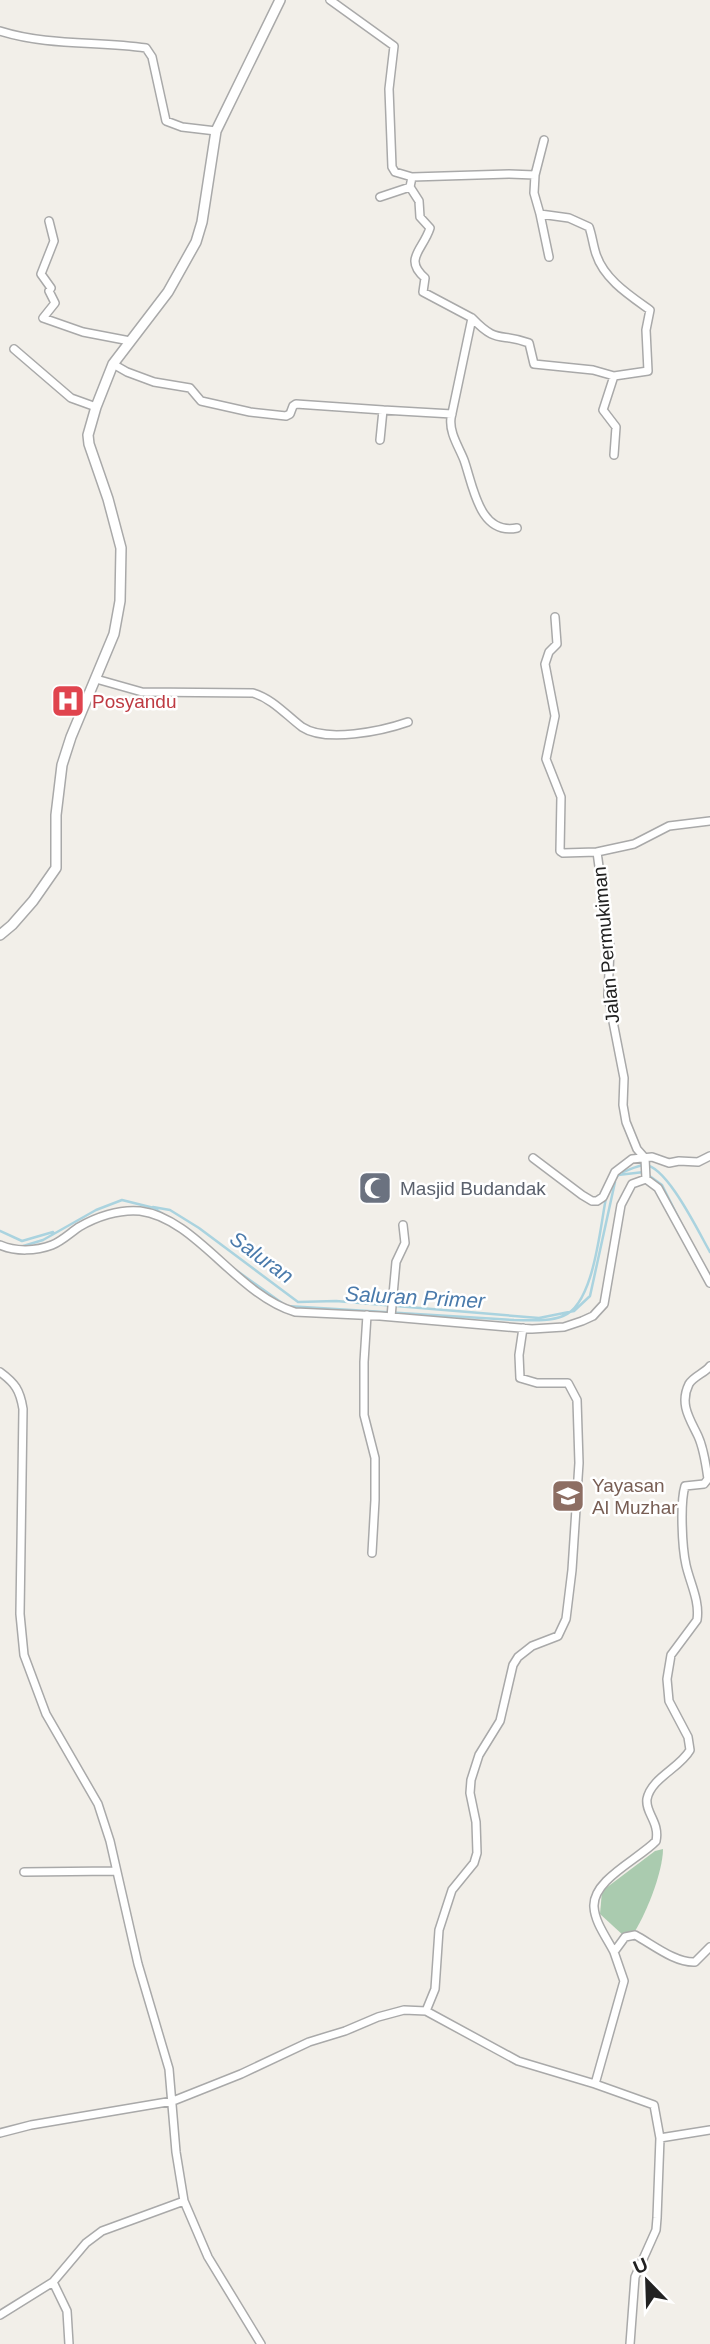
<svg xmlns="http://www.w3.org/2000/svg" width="710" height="2344" viewBox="0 0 710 2344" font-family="Helvetica,sans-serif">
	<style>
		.cemetery { fill: #aacbaf }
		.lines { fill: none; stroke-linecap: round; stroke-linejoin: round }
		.stream { stroke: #aad3df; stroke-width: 2.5 }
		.minor-casing { stroke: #a9a9a9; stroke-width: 10 }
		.tertiary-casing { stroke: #a9a9a9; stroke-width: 12 }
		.minor { stroke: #fff; stroke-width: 7 }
		.tertiary { stroke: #fff; stroke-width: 9 }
		.labels { text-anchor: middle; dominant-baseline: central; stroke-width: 5; stroke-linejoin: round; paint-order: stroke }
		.health-label { font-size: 19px; fill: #be3a42; stroke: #fff; text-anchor: start }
		.street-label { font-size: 19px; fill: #222; stroke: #fff }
		.worship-label { font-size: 19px; fill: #5b616d; stroke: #fff; text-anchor: start }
		.education-label { font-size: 19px; fill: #785e54; stroke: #fff; text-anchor: start }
		.water-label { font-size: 21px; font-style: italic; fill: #4a7aab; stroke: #fff }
	</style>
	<rect width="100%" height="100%" fill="#f2efe9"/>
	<!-- cemetery -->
	<path class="cemetery" d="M 663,1849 C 663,1872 645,1918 631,1937 L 624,1936 L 600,1914 L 602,1891 L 655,1851 Z"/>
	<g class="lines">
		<!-- stream -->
		<path class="stream" d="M 623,1172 C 629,1170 638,1165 645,1165 C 667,1166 699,1233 710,1252
			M 613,1183 L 618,1175 L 644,1172 L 662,1185 L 685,1231
			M 153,1207 L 170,1210 L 199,1228 L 298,1302 L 336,1301 L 539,1318 L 574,1311 L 590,1296 L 615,1182
			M 0,1231 L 22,1241 L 53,1232
			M 20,1247 L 43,1240 L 96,1210 L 122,1200 L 154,1208 L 167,1217
			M 233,1268 L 282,1303
			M 287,1306 L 514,1320 C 530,1320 548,1322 563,1316 C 594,1305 600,1227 606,1198"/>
		<defs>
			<path id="minor" d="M 330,0 L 394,46 L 389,89 L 392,167 L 395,172 L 412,177 L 410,187 L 380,197
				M 0,31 C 48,46 97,41 146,48 L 152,57 L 166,121 L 182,127 L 216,131
				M 544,140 L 535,175 L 534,193 L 540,214 L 569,218 L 589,227 C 592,235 593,245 596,254 C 604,279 629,295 650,310 L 646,330 L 648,371 L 614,376
				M 412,177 L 509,174 L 535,175
				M 410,187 L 419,201 L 420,217 L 430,228 C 423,250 403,259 425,278 L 423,292 L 472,318 L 451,418 C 449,433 459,447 464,460 C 473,485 479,536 517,528
				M 540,214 L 549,257
				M 49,221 L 54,241 L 41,274 L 51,288 L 49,291 L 55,303 L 43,318 L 83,332 L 130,341
				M 472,318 C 498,345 499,332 529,343 L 534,364 L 593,370 L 614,376 L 603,410 L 616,427 L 614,455
				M 14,349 L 71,398 L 96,407
				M 113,364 L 127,372 L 154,382 L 190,388 L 201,401 L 250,412 L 286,416 L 290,414 L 293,406 L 296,404 L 383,410 L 380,440
				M 383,410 L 452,414
				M 555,617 L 557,644 L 549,652 L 545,664 L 555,716 L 546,759 L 561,797 L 560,851 L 563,853 L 597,852 L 610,947 L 608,996 L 624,1078 L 623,1105 L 626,1122 L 637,1149 L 645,1158 L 646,1179
				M 96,679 L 142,692 L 253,693 C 273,699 286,715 302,727 C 326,743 382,731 408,722
				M 597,852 L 634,844 L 669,826 L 710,821
				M 533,1158 L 582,1195 L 592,1201 L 597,1201 L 603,1197 L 615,1172 L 632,1159 L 652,1157 L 669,1163 L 679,1161 L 698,1162 L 710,1156
				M 0,1245 C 16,1252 36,1251 52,1245 C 62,1241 70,1233 79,1227 C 96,1217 119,1209 140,1211 C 196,1218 237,1295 295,1312 L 380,1316 L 532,1329 L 564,1327 L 582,1321 L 593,1316 L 604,1304 L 621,1205 L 632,1184 L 646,1179 L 658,1188 L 710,1283
				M 367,1315 L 364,1362 L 364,1415 L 375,1458 L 375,1500 L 372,1553
				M 391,1317 L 396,1262 L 405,1243 L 403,1225
				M 0,1372 C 15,1383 20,1390 23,1409 L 20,1614 L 24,1655 L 46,1714 L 98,1804 L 110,1841 L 138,1964 L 169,2069 L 176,2152 L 184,2201 L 208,2257 L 261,2344
				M 24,1872 L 116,1871
				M 614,1952 C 607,1938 595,1923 594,1907 C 592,1880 639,1859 656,1841 C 660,1822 645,1813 647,1799 C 651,1778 680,1768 690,1750 L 688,1737 L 669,1701 L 667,1679 L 671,1655 L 697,1620 C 700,1601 690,1583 686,1565 C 682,1547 680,1503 685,1486 L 704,1484 L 708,1479 C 706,1465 704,1449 698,1436 C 690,1419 679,1404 689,1384 C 694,1376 705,1373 710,1366
				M 426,2011 L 435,1989 L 439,1930 L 452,1890 L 474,1863 L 477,1853 L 476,1822 L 470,1793 L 471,1780 L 479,1755 L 500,1721 L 513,1665 L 518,1657 L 532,1646 L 558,1636 L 566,1619 L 572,1570 L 579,1463 L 577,1400 L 568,1383 L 537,1383 L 520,1378 L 519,1355 L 523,1328
				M 595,2084 L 624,1981 L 614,1952 L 625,1937 L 635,1935 C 652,1944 675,1963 695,1962 L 710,1947
				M 0,2133 L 31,2125 L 173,2101 L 241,2074 L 309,2042 L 345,2031 L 378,2017 L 404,2010 L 426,2011 L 518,2061 L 595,2084 L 654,2105 L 660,2138 L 657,2218 L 656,2230 L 635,2277 L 630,2344
				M 660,2138 L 710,2130
				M 53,2282 L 67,2311 L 69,2344
				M 0,2315 L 53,2282 L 86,2243 L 102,2231 L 184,2201"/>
			<path id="tertiary" d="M 0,935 L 12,925 L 33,901 L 56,868 L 56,815 L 62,765 L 71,737 L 114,634 L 120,601 L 121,548 L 108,499 L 89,444 L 88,435 L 96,407 L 113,364 L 168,292 L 196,242 L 202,222 L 216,131 L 280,0"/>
		</defs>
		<!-- minor casing -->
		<use href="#minor" class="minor-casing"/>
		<!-- tertiary casing -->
		<use href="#tertiary" class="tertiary-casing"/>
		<!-- minor -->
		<use href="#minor" class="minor"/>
		<!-- tertiary -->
		<use href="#tertiary" class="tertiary"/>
	</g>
	<!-- icons -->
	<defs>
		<symbol id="hospital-square" viewBox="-11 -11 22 22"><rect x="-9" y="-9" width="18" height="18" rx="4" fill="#e0444e" stroke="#fff"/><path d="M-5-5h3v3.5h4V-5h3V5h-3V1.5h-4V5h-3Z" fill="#fff"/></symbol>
		<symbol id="mosque-square" viewBox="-11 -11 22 22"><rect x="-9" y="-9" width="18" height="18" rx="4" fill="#6b7280" stroke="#fff"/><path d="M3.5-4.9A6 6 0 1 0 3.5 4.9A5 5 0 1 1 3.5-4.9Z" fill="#fff"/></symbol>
		<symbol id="school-square" viewBox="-11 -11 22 22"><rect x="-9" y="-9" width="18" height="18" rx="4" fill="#8d6e63" stroke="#fff"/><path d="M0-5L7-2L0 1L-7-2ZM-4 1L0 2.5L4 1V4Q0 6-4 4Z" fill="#fff"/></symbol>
	</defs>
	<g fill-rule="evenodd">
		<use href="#hospital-square" x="49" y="682" width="38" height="38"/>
		<use href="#mosque-square" x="356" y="1169" width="38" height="38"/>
		<use href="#school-square" x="549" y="1477" width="38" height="38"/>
	</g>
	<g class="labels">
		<!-- health labels -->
		<g class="health-label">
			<text x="92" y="701">Posyandu</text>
		</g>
		<!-- street labels -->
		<g class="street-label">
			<text transform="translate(606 945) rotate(-95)">Jalan Permukiman</text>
		</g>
		<!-- worship labels -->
		<g class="worship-label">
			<text x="400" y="1188">Masjid Budandak</text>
		</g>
		<!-- education labels -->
		<g class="education-label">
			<text x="592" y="1485">Yayasan<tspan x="592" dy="22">Al Muzhar</tspan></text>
		</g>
		<!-- water labels -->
		<g class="water-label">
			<text transform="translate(262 1257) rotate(36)">Saluran</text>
			<text transform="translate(415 1297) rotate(3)">Saluran Primer</text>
		</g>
	</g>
	<!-- north arrow -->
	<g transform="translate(647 2281) rotate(337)" stroke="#ffffff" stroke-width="5" paint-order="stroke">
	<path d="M0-5L12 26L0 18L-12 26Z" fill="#222222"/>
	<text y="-10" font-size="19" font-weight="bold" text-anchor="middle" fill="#222222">U</text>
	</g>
</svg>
